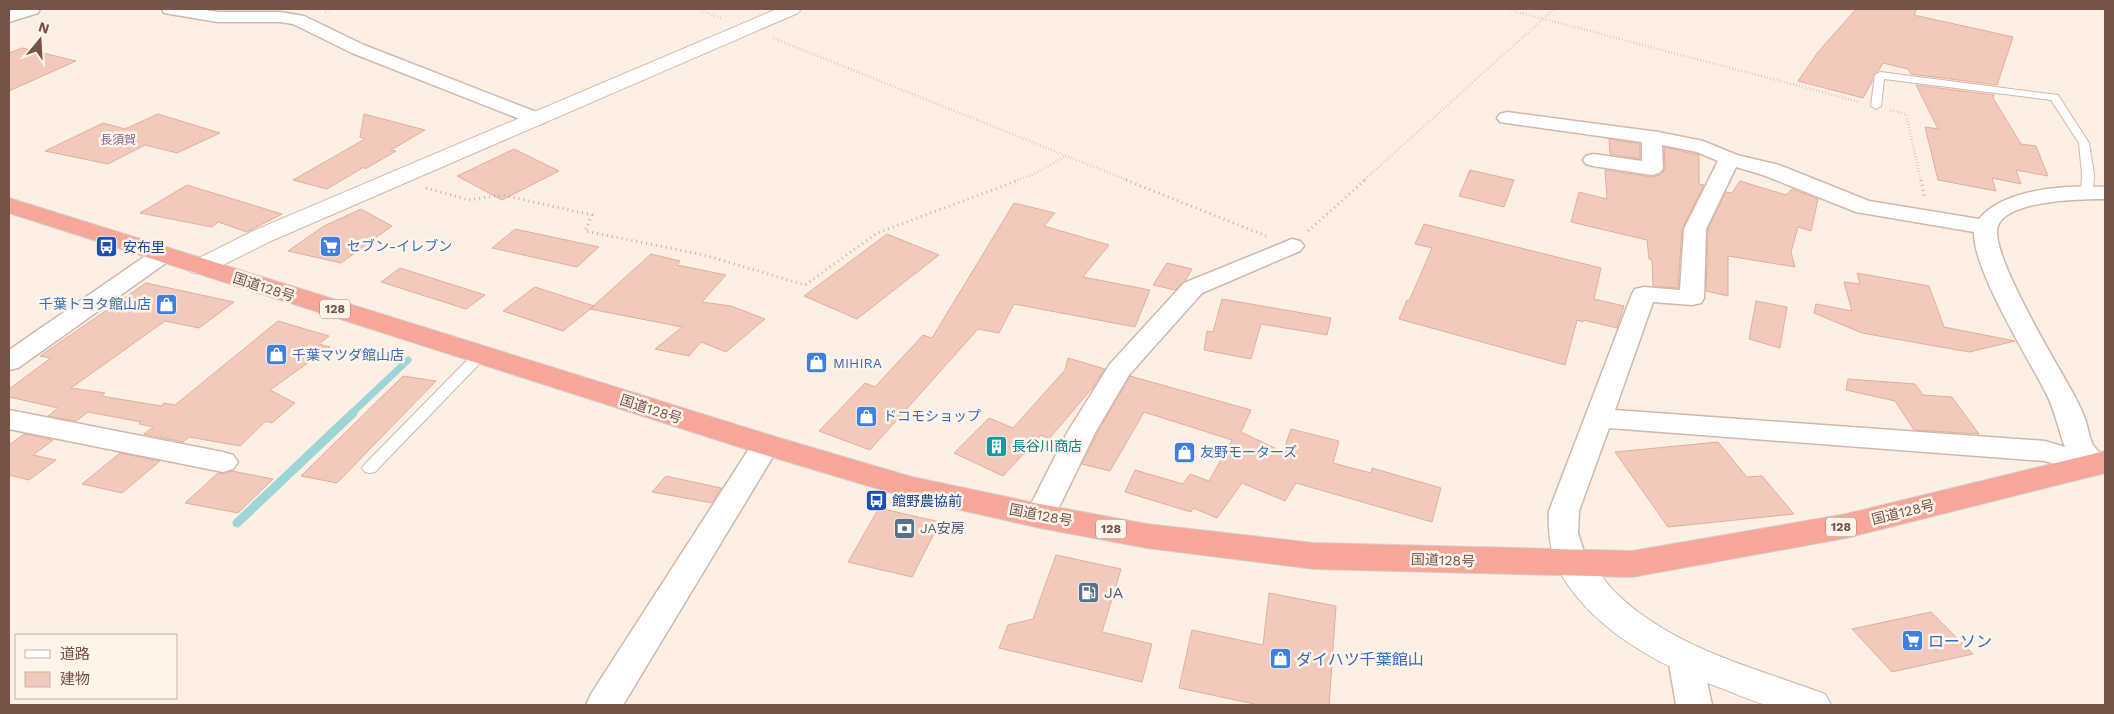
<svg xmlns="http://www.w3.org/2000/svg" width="2114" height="714" viewBox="0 0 2114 714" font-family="'Work Sans','Noto Sans JP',sans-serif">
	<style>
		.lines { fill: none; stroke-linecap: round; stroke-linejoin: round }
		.stream-far1 { stroke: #9ed6d8; stroke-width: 7 }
		.stream { stroke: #9ed6d8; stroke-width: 9 }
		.building { fill: #f2cabb; stroke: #e5ae9b }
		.lane-casing { stroke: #d0b8ad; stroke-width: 2 }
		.street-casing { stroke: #d0b8ad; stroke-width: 3 }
		.secondary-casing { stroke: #d3b7aa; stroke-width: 2 }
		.highway-casing { stroke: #d8cfcc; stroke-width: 2 }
		.path-far1 { stroke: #d7ad9e; stroke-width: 2.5; stroke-dasharray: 0.5 2.5; stroke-linecap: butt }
		.path { stroke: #d7ad9e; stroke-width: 3; stroke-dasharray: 1 4; stroke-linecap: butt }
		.lane { fill: #fff; fill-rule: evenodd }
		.street { fill: #fff; fill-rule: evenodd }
		.secondary { fill: #fff; fill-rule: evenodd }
		.highway { fill: #f7a69a; fill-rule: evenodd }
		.labels { text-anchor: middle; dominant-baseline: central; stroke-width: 5; stroke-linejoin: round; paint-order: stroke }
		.far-neighbourhood-label { font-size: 12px; fill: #806598; stroke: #fff4ea }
		.shield { fill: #fff4ea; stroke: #9e8379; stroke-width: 1 }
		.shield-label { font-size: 12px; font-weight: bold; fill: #755349 }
		.shop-label { font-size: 14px; fill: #366cbe; stroke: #fff4ea; text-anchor: start }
		.transit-label { font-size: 14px; fill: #164399; stroke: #fff4ea; text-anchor: start }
		.street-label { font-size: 14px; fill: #755349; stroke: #fff4ea }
		.culture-label { font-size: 14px; fill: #0d838f; stroke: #fff4ea; text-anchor: start }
		.service-label { font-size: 14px; fill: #4e5e75; stroke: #fff4ea; text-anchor: start }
		.near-service-label { font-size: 16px; fill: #4e5e75; stroke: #fff4ea; text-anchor: start }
		.near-shop-label { font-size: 16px; fill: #366cbe; stroke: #fff4ea; text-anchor: start }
	</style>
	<rect width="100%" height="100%" fill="#fcefe4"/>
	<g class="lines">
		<!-- stream-far1 -->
		<path class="stream-far1" d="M 351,414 L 408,360"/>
		<!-- stream -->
		<path class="stream" d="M 237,523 L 353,413"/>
	</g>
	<!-- building -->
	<path class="building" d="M 1856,9 L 1917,9 L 1914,15 L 2013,37 L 1997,85 L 1911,74 L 1908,69 L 1883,63 L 1879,70 L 1873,75 L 1872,82 L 1863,98 L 1798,81 L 1818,52 Z
		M 22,48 L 76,61 L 9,91 L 9,53 Z
		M 1916,85 L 1994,95 L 1993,98 L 2021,144 L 2036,146 L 2048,176 L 2016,170 L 2021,184 L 1992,178 L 1996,191 L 1938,180 L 1925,127 L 1938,129 Z
		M 158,114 L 220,133 L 177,153 L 145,145 L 108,164 L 45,151 L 103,123 L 125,129 Z
		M 364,114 L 425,130 L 391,150 L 396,151 L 365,169 L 364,167 L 327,189 L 293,180 L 365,139 L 360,137 Z
		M 1609,139 L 1640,144 L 1640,159 L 1610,154 Z
		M 1664,147 L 1699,155 L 1699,184 L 1704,185 L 1682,229 L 1678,288 L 1653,286 L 1652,260 L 1649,259 L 1647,240 L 1571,222 L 1579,192 L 1607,199 L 1605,170 L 1652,177 L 1660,175 L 1665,169 Z
		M 514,149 L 559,171 L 502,200 L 457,176 Z
		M 1470,170 L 1514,180 L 1504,207 L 1459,196 Z
		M 1740,181 L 1786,195 L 1792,189 L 1818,199 L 1811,231 L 1798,227 L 1791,252 L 1795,267 L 1728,256 L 1728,296 L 1706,291 L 1708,229 L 1726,192 L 1732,193 Z
		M 187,185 L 282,214 L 247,232 L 218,222 L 212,227 L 140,213 Z
		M 1014,203 L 1055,213 L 1044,226 L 1109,245 L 1083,277 L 1150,290 L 1135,327 L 1014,304 L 999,333 L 978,329 L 870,450 L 819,431 L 865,383 L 875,387 L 923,335 L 932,338 Z
		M 361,209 L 392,226 L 341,263 L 288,251 L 324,226 Z
		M 1424,224 L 1601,268 L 1594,299 L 1624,306 L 1617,328 L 1583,320 L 1583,322 L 1577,320 L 1565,365 L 1399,319 L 1407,300 L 1409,301 L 1432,248 L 1415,244 Z
		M 515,229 L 599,247 L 577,267 L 492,248 Z
		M 887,234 L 939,255 L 857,319 L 804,296 Z
		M 651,254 L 680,261 L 677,265 L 726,275 L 702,302 L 731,306 L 765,319 L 726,352 L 701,342 L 689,356 L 655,349 L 682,327 L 590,309 Z
		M 1167,263 L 1192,269 L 1185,281 L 1175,290 L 1153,285 Z
		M 400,268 L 485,295 L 466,309 L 381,282 Z
		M 1857,273 L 1929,286 L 1944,327 L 2015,341 L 1969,352 L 1862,333 L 1814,313 L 1816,304 L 1852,311 L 1844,282 L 1860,284 Z
		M 146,283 L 234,302 L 199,328 L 165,321 L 71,388 L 105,393 L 101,396 L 161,406 L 164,403 L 175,405 L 278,321 L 329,336 L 319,344 L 330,347 L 270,390 L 295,403 L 272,423 L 266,421 L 240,446 L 189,437 L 183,442 L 144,434 L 153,427 L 139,424 L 141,422 L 88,412 L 76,421 L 48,416 L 58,408 L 9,397 L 9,389 L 51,358 L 40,356 Z
		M 535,287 L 594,306 L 563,331 L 503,311 Z
		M 1222,299 L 1331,318 L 1327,335 L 1261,324 L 1251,359 L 1204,350 L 1207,331 L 1213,332 Z
		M 1756,301 L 1787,307 L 1780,348 L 1749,339 Z
		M 1068,358 L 1105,369 L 1093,387 L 1049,439 L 1041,435 L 1003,476 L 954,453 L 989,418 L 1013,428 L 1065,370 Z
		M 403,376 L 436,381 L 337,483 L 301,476 Z
		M 1130,376 L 1251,410 L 1241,432 L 1283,452 L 1291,429 L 1339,441 L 1333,463 L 1371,473 L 1372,468 L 1441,488 L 1432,522 L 1296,483 L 1285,501 L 1242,483 L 1217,518 L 1193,508 L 1191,512 L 1125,492 L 1135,470 L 1183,484 L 1190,474 L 1209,481 L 1232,440 L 1144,412 L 1110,471 L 1082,464 L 1097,434 Z
		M 1848,379 L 1915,384 L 1923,395 L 1952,397 L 1979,434 L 1914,430 L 1895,401 L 1846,390 Z
		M 24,434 L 53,440 L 33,455 L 56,460 L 29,480 L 9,475 L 9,445 Z
		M 1718,442 L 1747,477 L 1762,476 L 1794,514 L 1668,527 L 1615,452 Z
		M 120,453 L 160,461 L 122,493 L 82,484 Z
		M 232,471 L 273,479 L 238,513 L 185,503 L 218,473 L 224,474 Z
		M 666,476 L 721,488 L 712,503 L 652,492 Z
		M 879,508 L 940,522 L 912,577 L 848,562 Z
		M 1056,555 L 1121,569 L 1102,632 L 1152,644 L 1142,682 L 999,648 L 1008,625 L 1033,619 Z
		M 1269,593 L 1336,606 L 1329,705 L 1259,705 L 1179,688 L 1192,630 L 1263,645 Z
		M 1931,612 L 1973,654 L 1892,672 L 1852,629 Z"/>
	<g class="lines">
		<defs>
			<path id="lane" d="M 1880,72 L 2058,95 L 2089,143 L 2094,174 L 2093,192 L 2087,195 L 2081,192 L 2082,174 L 2079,143 L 2051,100 L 1884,79 L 1881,106 L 1876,109 L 1871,106 L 1875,75 Z
				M 480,351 L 485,352 L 487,355 L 485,358 L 375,472 L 370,473 L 365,472 L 362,468 L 365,464 L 475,352 Z"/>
			<path id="street" d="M 16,9 L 40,9 L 38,13 L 9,22 L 9,11 Z
				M 162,9 L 199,9 L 218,12 L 280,12 L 304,16 L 364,45 L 544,115 L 547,119 L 544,123 L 537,125 L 530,123 L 352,53 L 293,24 L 280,22 L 218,22 L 164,13 Z
				M 1507,112 L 1658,132 L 1703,141 L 1737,155 L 1779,165 L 1869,201 L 1979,219 C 2004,188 2068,185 2105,187 L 2105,199 C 2082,199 2007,200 1998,226 C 1988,252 2059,367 2074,395 C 2078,403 2082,411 2085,419 C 2088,427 2089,437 2093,445 C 2096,450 2102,454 2105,459 L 2104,472 L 2094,475 L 2045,461 L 1609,428 L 1579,511 L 1578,533 L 1588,564 L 1583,573 L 1572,576 L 1561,573 C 1550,553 1548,533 1549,511 L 1632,294 L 1635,289 L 1644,287 L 1680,290 L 1684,229 L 1718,161 L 1697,152 L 1662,145 L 1663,169 L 1659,173 L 1652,175 L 1593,166 L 1586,164 L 1583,160 L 1586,156 L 1593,154 L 1642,161 L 1642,142 L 1500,122 L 1497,118 L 1500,114 ZM 1736,167 L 1763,175 L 1856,212 L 1974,232 C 1973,270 2027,356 2046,393 C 2055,410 2058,429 2065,447 L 2045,441 L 1615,410 L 1653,302 L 1692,305 L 1701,303 L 1704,298 L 1706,229 Z
				M 1292,239 L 1300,241 L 1304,246 L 1300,251 L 1202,293 L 1129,375 L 1095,433 L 1051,524 L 1040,527 L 1029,524 L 1025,516 L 1067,433 L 1110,364 L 1184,283 Z
				M 162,248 L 170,250 L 174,255 L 170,260 L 18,368 L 9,370 L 9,350 L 154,250 Z
				M 9,410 L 223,452 L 233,455 L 238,462 L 233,469 L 223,472 L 9,429 Z
				M 766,435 L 776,438 L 780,445 L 623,705 L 586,705 L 591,694 L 756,438 Z
				M 1685,644 L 1697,648 L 1702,658 L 1712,705 L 1676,705 L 1668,658 L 1673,648 Z"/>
			<path id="secondary" d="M 777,9 L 801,9 L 798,13 L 271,241 L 209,272 L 200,274 L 191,272 L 188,267 L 191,262 L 253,231 Z
				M 1572,551 C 1591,557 1599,574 1612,589 C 1622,599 1633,609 1644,616 C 1698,655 1764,671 1825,694 L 1831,705 C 1813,705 1782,709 1766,705 C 1752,701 1739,695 1726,690 C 1659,666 1590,630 1555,564 L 1560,555 Z"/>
			<path id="highway" d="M 9,198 L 776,437 L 912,477 L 1040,504 L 1147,524 L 1314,543 L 1632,551 L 1846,514 L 2105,451 L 2105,473 L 1846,538 L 1632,577 L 1314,569 L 1147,548 L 1040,528 L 912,499 L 755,452 L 9,213 Z"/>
		</defs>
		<!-- lane casing -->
		<use href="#lane" class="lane-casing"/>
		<!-- street casing -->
		<use href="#street" class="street-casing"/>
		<!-- secondary casing -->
		<use href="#secondary" class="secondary-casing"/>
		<!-- highway casing -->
		<use href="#highway" class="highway-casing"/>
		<!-- path-far1 -->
		<path class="path-far1" d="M 698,9 L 723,19
			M 1506,9 L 1860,102
			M 325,12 L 334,9
			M 773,38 L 1129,181
			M 1890,110 L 1906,114 L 1921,181
			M 1015,181 L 1034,174 L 1066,156
			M 1363,181 L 1554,9"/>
		<!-- path -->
		<path class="path" d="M 1126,180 L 1266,236
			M 1921,180 L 1925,199
			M 426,188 L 469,200 L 502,195 L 592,215 L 585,231 L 704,255 L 805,285 L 877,233 L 1019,180
			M 1308,231 L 1365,180"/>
		<!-- lane -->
		<use href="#lane" class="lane"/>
		<!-- street -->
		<use href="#street" class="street"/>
		<!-- secondary -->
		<use href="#secondary" class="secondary"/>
		<!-- highway -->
		<use href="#highway" class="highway"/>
	</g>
	<!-- icons -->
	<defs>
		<symbol id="supermarket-square" viewBox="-11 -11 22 22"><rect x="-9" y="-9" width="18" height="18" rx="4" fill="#3f7fe0" stroke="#fff4ea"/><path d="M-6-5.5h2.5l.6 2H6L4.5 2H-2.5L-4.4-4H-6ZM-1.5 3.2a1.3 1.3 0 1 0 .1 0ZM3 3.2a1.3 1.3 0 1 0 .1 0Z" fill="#fff"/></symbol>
		<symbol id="bus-square" viewBox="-11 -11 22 22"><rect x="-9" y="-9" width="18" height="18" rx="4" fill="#1a4fb4" stroke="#fff4ea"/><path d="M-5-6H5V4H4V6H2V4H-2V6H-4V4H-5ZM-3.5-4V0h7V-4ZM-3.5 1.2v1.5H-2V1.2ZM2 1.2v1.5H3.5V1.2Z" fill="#fff"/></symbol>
		<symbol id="shop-square" viewBox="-11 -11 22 22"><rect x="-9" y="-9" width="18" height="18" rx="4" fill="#3f7fe0" stroke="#fff4ea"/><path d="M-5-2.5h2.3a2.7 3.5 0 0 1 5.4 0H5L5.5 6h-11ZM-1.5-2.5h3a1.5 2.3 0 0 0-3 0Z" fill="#fff"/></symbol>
		<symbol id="building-square" viewBox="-11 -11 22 22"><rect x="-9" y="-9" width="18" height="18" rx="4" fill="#0f9aa8" stroke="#fff4ea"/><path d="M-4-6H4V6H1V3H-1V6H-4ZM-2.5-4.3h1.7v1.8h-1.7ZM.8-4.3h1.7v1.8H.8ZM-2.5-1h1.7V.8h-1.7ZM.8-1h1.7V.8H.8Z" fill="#fff"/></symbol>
		<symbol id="bank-square" viewBox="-11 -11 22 22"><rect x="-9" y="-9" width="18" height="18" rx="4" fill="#5c6f8a" stroke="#fff4ea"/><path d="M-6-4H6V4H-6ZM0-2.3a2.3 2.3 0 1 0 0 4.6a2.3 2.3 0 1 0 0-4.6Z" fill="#fff"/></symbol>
		<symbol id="fuel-square" viewBox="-11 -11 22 22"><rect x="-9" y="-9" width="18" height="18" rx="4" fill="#5c6f8a" stroke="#fff4ea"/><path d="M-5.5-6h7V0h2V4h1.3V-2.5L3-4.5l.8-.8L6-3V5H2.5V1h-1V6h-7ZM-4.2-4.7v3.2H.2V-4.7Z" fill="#fff"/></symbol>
	</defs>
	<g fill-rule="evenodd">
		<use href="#supermarket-square" x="318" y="234" width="25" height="25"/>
		<use href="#bus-square" x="94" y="234" width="25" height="25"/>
		<use href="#shop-square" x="154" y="292" width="25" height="25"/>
		<use href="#shop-square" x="264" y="342" width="25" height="25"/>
		<use href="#shop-square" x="804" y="350" width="25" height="25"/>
		<use href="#shop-square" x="854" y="404" width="25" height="25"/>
		<use href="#building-square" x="984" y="434" width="25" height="25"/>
		<use href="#shop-square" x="1172" y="440" width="25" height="25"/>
		<use href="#bus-square" x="864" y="488" width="25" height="25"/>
		<use href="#bank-square" x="892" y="516" width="25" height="25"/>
		<use href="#fuel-square" x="1076" y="580" width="25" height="25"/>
		<use href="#supermarket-square" x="1900" y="628" width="25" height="25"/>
		<use href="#shop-square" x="1268" y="646" width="25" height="25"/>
	</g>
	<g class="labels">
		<!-- far-neighbourhood labels -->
		<g class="far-neighbourhood-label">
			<text x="118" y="140">長須賀</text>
		</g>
		<!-- shield labels -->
		<g class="shield">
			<rect x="320" y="299.5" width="30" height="19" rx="4"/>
			<rect x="1826" y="517.5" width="30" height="19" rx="4"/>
			<rect x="1096" y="519.5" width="30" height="19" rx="4"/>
		</g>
		<g class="shield-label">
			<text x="335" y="309">128</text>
			<text x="1841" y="527">128</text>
			<text x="1111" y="529">128</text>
		</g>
		<!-- shop labels -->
		<g class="shop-label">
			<text x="347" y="246">セブン-イレブン</text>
			<text x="151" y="304" text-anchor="end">千葉トヨタ館山店</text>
			<text x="292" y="355">千葉マツダ館山店</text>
			<text x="833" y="363">MIHIRA</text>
			<text x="883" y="416">ドコモショップ</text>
			<text x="1200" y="452">友野モーターズ</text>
		</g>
		<!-- transit labels -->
		<g class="transit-label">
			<text x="123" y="247">安布里</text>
			<text x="892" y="501">館野農協前</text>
		</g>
		<!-- street labels -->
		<g class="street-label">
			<text transform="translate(264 287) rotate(18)">国道128号</text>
			<text transform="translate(651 409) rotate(18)">国道128号</text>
			<text transform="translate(1903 512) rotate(-14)">国道128号</text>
			<text transform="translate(1041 515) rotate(11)">国道128号</text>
			<text transform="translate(1443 560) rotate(2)">国道128号</text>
		</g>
		<!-- culture labels -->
		<g class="culture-label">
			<text x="1012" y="446">長谷川商店</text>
		</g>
		<!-- service labels -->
		<g class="service-label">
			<text x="920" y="528">JA安房</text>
		</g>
		<!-- near-service labels -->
		<g class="near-service-label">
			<text x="1104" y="592">JA</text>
		</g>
		<!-- near-shop labels -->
		<g class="near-shop-label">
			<text x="1928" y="641">ローソン</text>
			<text x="1296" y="659">ダイハツ千葉館山</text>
		</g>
	</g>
	<!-- border -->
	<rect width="2114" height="714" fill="none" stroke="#755349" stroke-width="20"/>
	<!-- legend -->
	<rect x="15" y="634" width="162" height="65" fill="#fff4ea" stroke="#c8b4aa"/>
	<rect x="25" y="650" width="25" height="8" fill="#ffffff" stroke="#c8b4aa"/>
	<text x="60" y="659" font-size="15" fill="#755349">道路</text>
	<rect x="25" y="672" width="25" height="15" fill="#f2cabb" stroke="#c8b4aa"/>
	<text x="60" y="684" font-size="15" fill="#755349">建物</text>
	<!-- north arrow -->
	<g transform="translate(40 40) rotate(18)" stroke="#fff4ea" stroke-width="4" paint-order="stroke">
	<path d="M0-4L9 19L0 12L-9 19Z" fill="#755349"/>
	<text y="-8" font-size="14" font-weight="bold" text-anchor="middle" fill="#755349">N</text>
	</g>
</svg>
